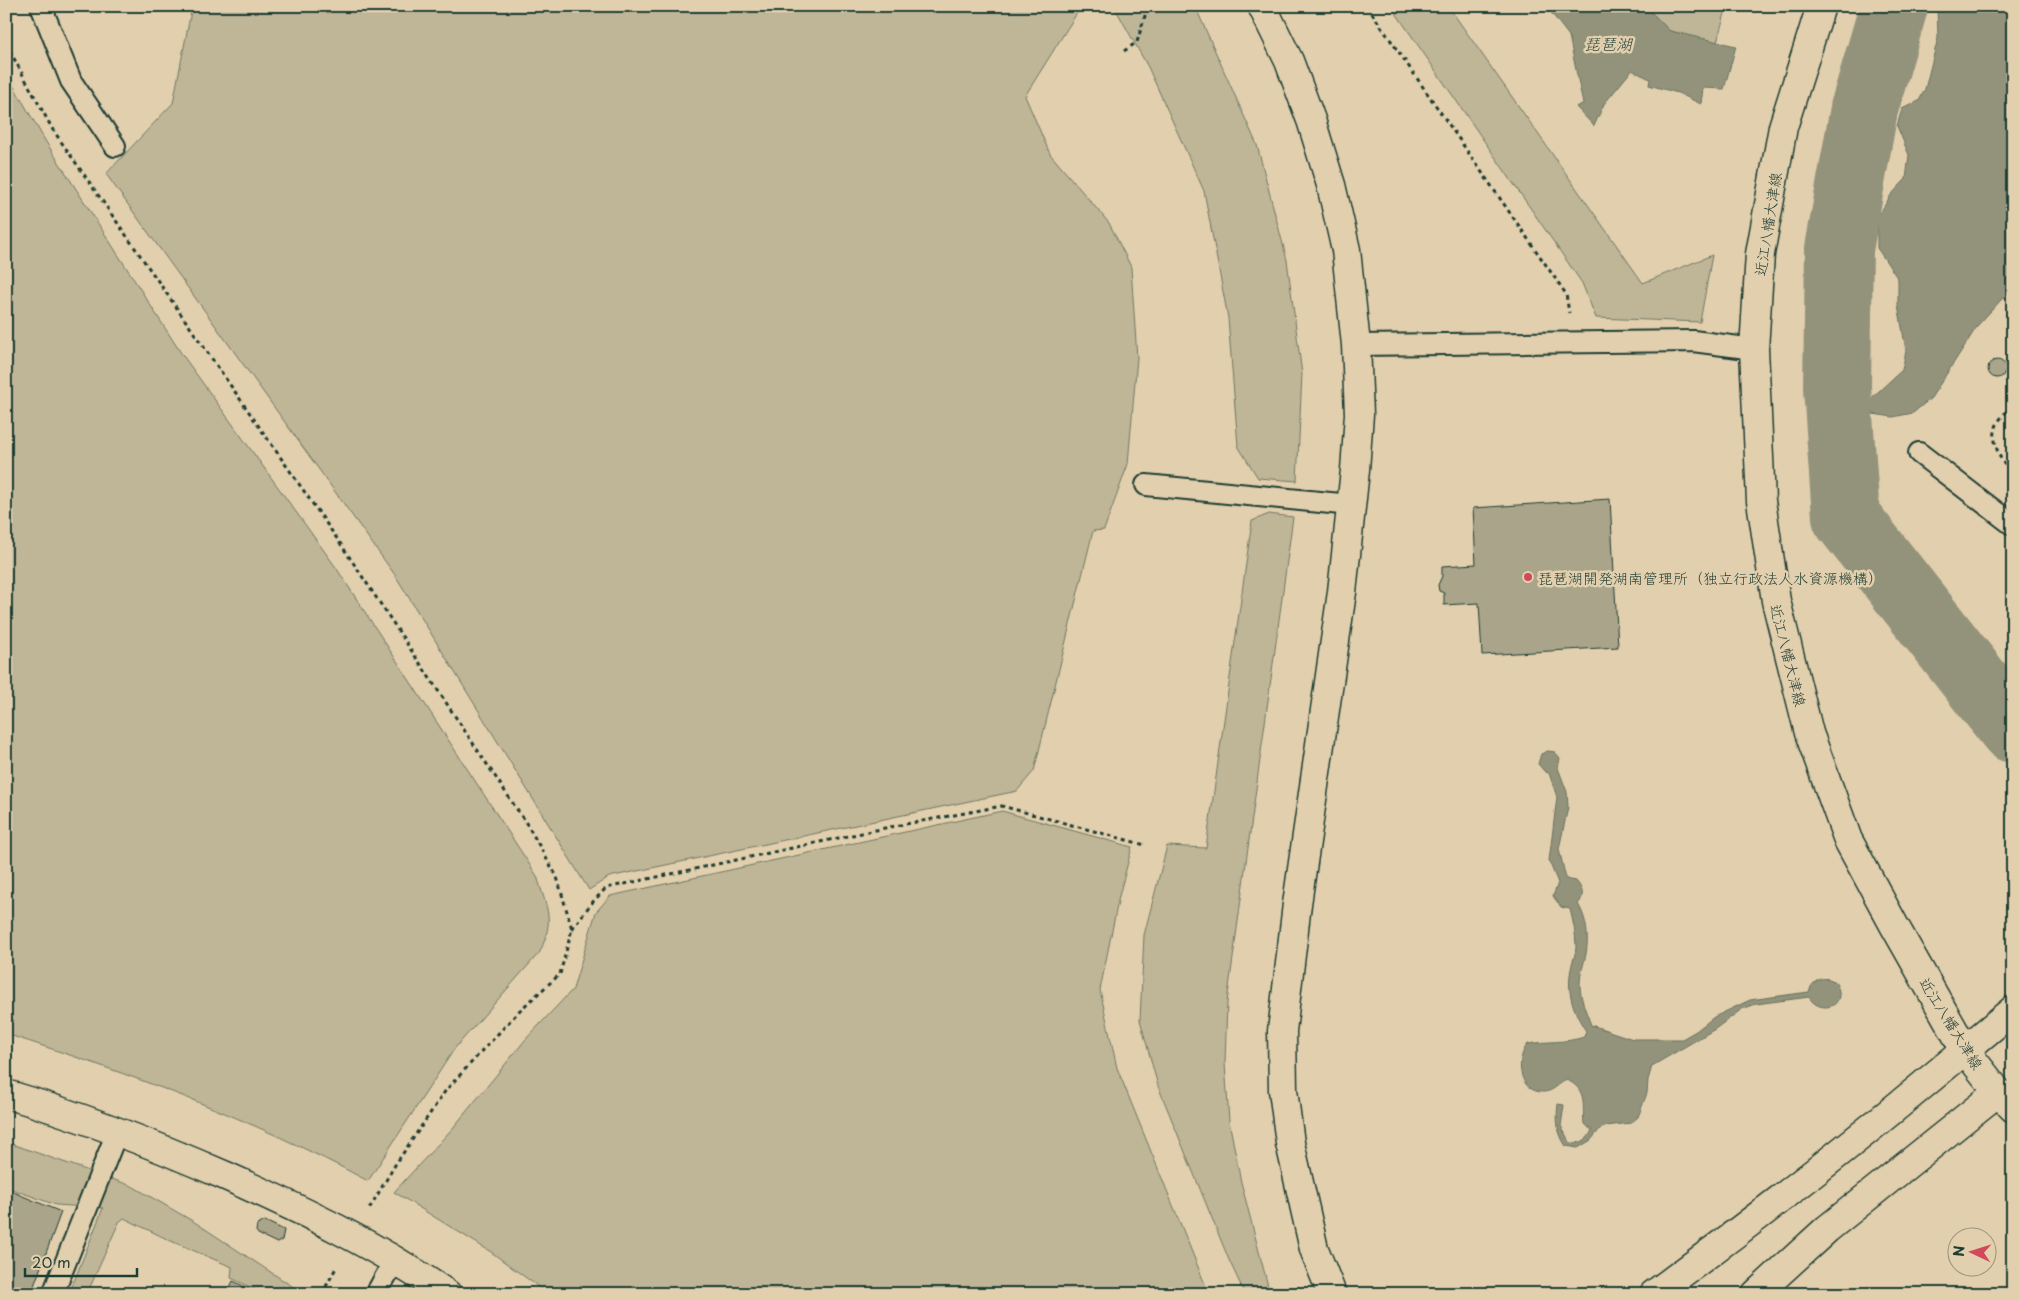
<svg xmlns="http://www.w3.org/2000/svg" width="2019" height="1300" viewBox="0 0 2019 1300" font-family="'Playpen Sans','Klee One',sans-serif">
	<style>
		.green { fill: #bfb597; stroke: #6f7966 }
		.water { fill: #93937b; stroke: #65715f }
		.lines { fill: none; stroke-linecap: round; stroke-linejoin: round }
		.river { stroke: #93937b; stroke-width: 68 }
		.building { fill: #a9a48a; stroke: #1f3d34 }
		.lane-casing { stroke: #1f3d34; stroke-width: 24 }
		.street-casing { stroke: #1f3d34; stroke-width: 31 }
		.secondary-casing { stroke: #1f3d34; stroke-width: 31 }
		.path { stroke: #1f3d34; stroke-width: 3; stroke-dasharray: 4 4; stroke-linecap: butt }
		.lane { stroke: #e2cfad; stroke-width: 20 }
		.street { stroke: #e2cfad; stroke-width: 28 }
		.secondary { stroke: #e2cfad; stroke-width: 28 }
		.poi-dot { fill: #d1495b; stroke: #e2cfad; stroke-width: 2 }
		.labels { text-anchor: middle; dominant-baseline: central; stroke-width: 5; stroke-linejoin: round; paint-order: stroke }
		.street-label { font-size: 15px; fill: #1f3d34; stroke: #e2cfad }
		.poi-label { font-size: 15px; fill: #1f3d34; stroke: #e2cfad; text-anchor: start }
		.water-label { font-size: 16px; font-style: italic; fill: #2b463b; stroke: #e2cfad }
	</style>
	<rect width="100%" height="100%" fill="#e2cfad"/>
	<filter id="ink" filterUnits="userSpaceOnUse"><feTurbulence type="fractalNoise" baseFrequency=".02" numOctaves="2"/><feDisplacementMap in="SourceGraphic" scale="10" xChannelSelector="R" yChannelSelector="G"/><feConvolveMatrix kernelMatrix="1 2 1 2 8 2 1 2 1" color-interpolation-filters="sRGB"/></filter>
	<g filter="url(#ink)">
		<!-- green -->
		<path class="green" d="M 192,6 L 1105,6 L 1077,13 L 1025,96 L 1050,154 L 1109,223 L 1131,267 L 1137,358 L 1128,464 L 1104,530 L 1093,531 L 1034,771 L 1017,791 L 609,877 L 589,890 L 395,575 L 106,174 L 173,103 Z
			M 1114,6 L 1195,6 L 1257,145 L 1287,260 L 1302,374 L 1297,481 L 1258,478 L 1238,446 L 1228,318 L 1204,191 L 1148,67 Z
			M 1391,6 L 1448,6 L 1643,283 L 1712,255 L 1700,322 L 1596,318 L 1582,283 Z
			M 1645,6 L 1727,6 L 1717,42 L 1670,31 Z
			M 6,73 L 46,142 L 181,353 L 335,566 L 537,876 C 547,910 555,918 540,952 L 455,1048 L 368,1181 C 253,1119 131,1074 6,1034 Z
			M 1269,514 L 1293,517 L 1227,1002 L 1225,1063 L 1229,1121 L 1241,1182 L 1270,1294 L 1245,1294 L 1229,1260 L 1158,1086 L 1140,1020 L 1144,935 L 1167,846 L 1206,848 L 1252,521 Z
			M 1002,811 L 1132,847 L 1119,896 L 1100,990 L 1117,1068 L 1209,1294 L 548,1294 L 491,1252 L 394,1192 L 452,1129 L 526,1039 L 573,989 L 596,912 L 610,896 Z
			M 6,1142 L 132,1186 L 196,1223 L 304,1294 L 265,1294 L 231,1278 L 232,1267 L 171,1241 L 124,1218 L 119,1222 L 87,1294 L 69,1294 L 103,1208 L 56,1205 L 6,1187 Z"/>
		<!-- water -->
		<path class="water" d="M 1546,6 L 1645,6 L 1670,31 L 1736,46 L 1724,89 L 1703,88 L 1701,104 L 1678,93 L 1649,85 L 1650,79 L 1632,70 L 1604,104 L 1594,126 L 1576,107 L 1583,104 L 1569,36 Z
			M 1937,6 L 2013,6 L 2013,287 L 1978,325 L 1931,398 L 1913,413 L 1893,417 L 1873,414 L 1867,402 L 1902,370 L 1906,351 L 1898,304 L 1898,279 L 1877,248 L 1877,218 L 1891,195 L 1906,179 L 1909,155 L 1897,126 L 1902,109 L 1919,101 L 1925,89 L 1938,38 Z
			M 1548,751 L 1555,752 L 1560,758 L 1558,768 L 1567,792 L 1568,807 L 1559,849 L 1566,879 L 1576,881 C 1583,889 1585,896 1578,904 C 1587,919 1589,937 1586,954 C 1584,964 1580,973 1580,984 C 1580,999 1586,1011 1591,1025 L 1633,1039 L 1682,1039 L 1696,1031 L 1714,1017 L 1750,1000 L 1809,992 C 1813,975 1837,973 1839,992 C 1841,1010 1817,1012 1809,997 L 1756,1004 L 1742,1009 L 1715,1029 L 1652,1066 L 1648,1080 L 1647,1093 L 1638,1117 L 1631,1123 L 1606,1126 L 1600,1129 L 1591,1140 L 1578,1148 L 1566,1146 C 1557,1133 1556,1120 1558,1104 L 1564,1105 L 1561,1126 L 1570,1143 C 1581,1144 1588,1140 1592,1130 L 1584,1124 C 1582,1105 1588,1090 1567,1080 C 1558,1083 1554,1092 1543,1092 C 1518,1092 1515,1059 1528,1044 C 1547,1041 1566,1043 1584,1037 L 1586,1031 C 1574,1013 1566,992 1571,969 C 1572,961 1576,955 1576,947 C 1576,933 1573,922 1570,909 L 1561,907 L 1553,896 L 1558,883 L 1549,861 L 1557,797 L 1549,773 L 1545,772 L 1538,764 L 1541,754 Z"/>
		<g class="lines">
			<!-- river -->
			<path class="river" d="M 1894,6 L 1864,109 L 1839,249 L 1837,387 L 1846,517 L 2013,729"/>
		</g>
		<!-- building -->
		<path class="building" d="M1988 369a9 9 0 1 1 18 0a9 9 0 1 1-18 0Z
			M 1610,499 L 1618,647 L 1482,655 L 1479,603 L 1444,605 L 1444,593 L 1439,591 L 1438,585 L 1442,576 L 1442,566 L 1476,564 L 1473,508 Z
			M 6,1189 L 61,1212 L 31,1294 L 6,1294 Z
			M 265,1221 L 284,1230 L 282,1240 L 277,1243 L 258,1234 L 256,1231 L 257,1225 Z
			M 233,1281 L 259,1294 L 227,1294 Z"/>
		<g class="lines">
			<defs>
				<path id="lane" d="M 41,6 L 71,81 L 115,146
					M 1356,345 L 1693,341 L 1754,349
					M 1919,453 L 2013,525
					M 1146,485 L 1351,505
					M 53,1294 L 117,1132
					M 376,1294 L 394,1261"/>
				<path id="street" d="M 1262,6 L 1289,61 L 1311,120 L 1331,185 L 1346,250 L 1356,345 L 1359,414 L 1355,470 L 1342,592 L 1297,904 L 1282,1031 L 1283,1090 L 1290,1143 L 1314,1249 L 1332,1294
					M 6,1094 C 81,1116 155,1145 226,1176 C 302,1210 378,1246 447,1294
					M 1654,1294 C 1761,1216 1864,1135 1965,1050
					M 1756,1294 L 1827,1229 L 1998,1092"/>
				<path id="secondary" d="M 1821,6 L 1783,127 L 1760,254 L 1754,349 L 1761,501 L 1776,601 L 1809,733 L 1848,840 L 1894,925 L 1965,1050 L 1998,1092 L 2013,1108
					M 1965,1050 L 2013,1010"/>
			</defs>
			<!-- lane casing -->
			<use href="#lane" class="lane-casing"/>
			<!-- street casing -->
			<use href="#street" class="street-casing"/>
			<!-- secondary casing -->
			<use href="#secondary" class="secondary-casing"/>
			<!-- path -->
			<path class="path" d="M 1367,6 L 1566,294 L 1569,313
				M 6,44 L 53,130 L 340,543 L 528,826 L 557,877 L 572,929 L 560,974 L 520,1010 L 446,1090 L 395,1165 L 369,1209
				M 1124,51 L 1137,42 L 1148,6
				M 2013,406 C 2006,411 1999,419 1996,427 C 1991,442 2001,465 2013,473
				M 572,929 L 590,905 L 606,888 L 885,828 L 1002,806 L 1145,845
				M 322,1294 L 337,1266"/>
			<!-- lane -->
			<use href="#lane" class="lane"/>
			<!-- street -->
			<use href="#street" class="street"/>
			<!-- secondary -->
			<use href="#secondary" class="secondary"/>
		</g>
	</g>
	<!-- markers -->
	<circle class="poi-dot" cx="1528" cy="577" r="5"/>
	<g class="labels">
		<!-- street labels -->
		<g class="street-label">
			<text transform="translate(1767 224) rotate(-81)">近江八幡大津線</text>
			<text transform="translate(1789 655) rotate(76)">近江八幡大津線</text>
			<text transform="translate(1952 1023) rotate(58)">近江八幡大津線</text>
		</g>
		<!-- poi labels -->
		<g class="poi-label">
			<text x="1538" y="577">琵琶湖開発湖南管理所（独立行政法人水資源機構）</text>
		</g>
		<!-- water labels -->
		<g class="water-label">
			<text x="1608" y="43">琵琶湖</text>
		</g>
	</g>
	<!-- margin -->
	<rect width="2019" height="1300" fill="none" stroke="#e2cfad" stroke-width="25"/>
	<rect x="12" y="12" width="1994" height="1275" fill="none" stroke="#1f3d34" stroke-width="2" filter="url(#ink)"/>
	<!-- north arrow -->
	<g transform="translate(1972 1252) rotate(274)"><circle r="24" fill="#e2cfad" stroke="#94957d"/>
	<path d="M0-4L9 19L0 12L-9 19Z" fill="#d1495b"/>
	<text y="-8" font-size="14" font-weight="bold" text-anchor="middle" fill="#1f3d34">N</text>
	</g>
	<!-- scale -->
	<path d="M25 1268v8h112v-8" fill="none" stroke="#1f3d34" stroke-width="2.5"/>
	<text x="32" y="1268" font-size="15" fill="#1f3d34" stroke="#e2cfad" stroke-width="4" paint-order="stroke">20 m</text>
</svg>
